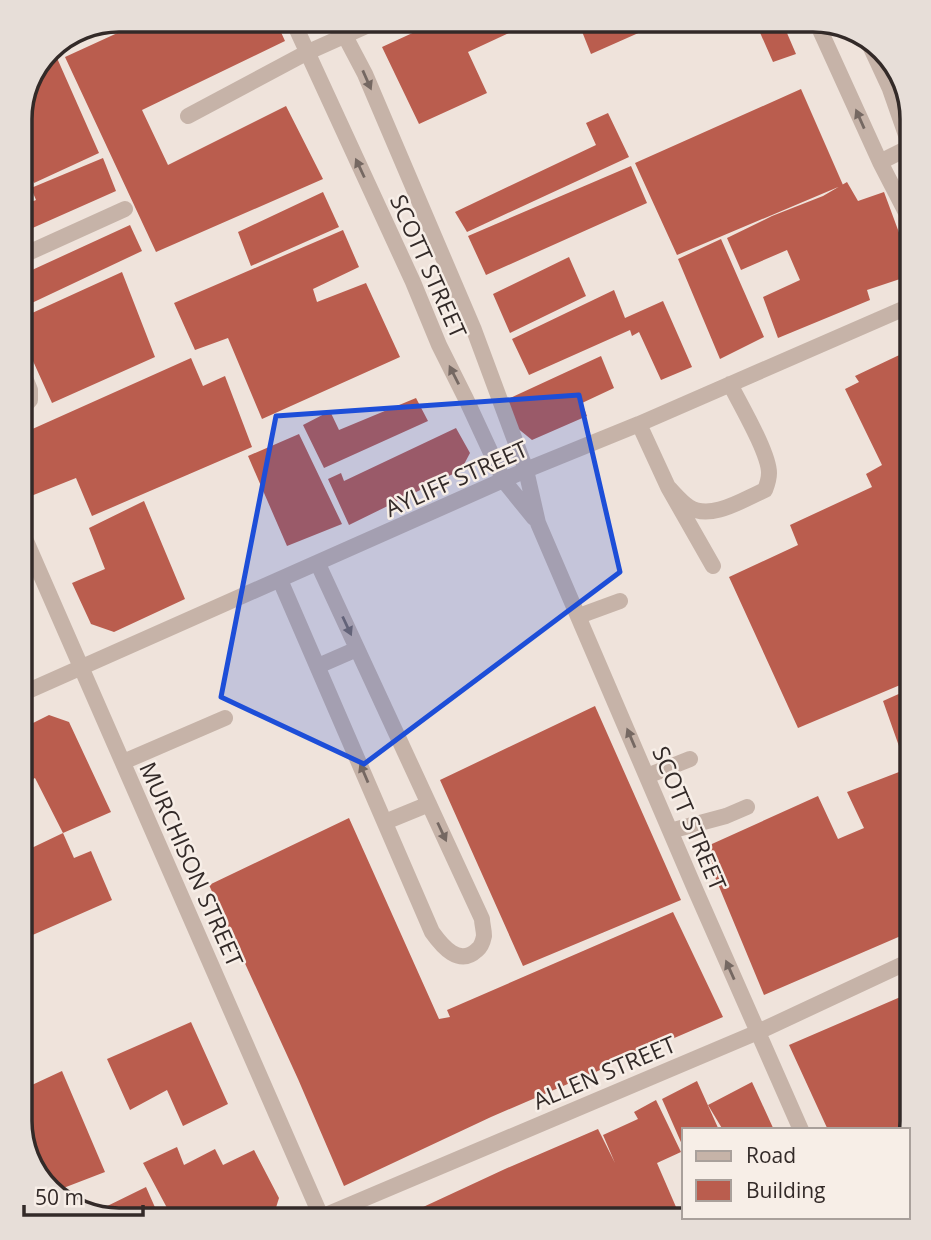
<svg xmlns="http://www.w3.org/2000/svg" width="931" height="1240" viewBox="0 0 931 1240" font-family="'Open Sans',sans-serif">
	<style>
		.building { fill: #ba5d4e }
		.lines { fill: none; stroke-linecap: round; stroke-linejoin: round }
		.minor { stroke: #c6b3a8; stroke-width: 16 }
		.oneway { fill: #756862 }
		.marked { fill: #1d4ed8; fill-opacity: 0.2; stroke: #1d4ed8; stroke-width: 5; stroke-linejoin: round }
		.labels { text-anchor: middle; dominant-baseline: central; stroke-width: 5; stroke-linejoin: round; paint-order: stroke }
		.street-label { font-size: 23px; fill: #332a28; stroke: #f7eee7 }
		.rim { fill: none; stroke: #332a28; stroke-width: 3.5 }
	</style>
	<rect width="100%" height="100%" fill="#efe3db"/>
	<!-- building -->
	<path class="building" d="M 148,19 L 275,19 L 285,41 L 142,110 L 168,165 L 286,106 L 323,179 L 156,252 L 65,57 Z
		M 443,19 L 519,19 L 522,27 L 468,52 L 487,93 L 419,124 L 382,47 Z
		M 577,19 L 670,19 L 591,54 Z
		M 754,19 L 781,19 L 796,54 L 773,62 Z
		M 57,58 L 99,153 L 34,183 L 19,148 L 19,111 L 42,66 Z
		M 801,89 L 843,185 L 677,255 L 635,163 Z
		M 608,113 L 629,157 L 467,232 L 455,212 L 596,145 L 586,123 Z
		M 103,158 L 116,191 L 19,234 L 19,207 L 36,200 L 31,188 Z
		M 631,166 L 647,203 L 486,275 L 468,236 Z
		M 847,182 L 858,201 L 884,192 L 908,257 L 900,279 L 867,290 L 870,300 L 778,338 L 763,297 L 800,280 L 787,250 L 741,270 L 727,238 L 772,216 L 823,196 Z
		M 323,192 L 339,227 L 251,266 L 238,232 Z
		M 130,225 L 142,251 L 19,309 L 19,276 Z
		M 343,230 L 359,267 L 313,289 L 317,302 L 366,283 L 400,357 L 262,419 L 228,338 L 195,350 L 174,303 Z
		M 721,239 L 764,337 L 720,359 L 678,259 Z
		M 569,257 L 586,296 L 510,333 L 493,294 Z
		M 122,272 L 155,357 L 52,403 L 19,330 L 19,319 Z
		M 614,290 L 625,318 L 663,301 L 692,367 L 661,380 L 639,332 L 632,336 L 630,330 L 529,375 L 512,339 Z
		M 912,349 L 912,680 L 798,728 L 729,577 L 798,545 L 790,525 L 872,487 L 866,474 L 882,465 L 845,389 L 859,382 L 855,376 Z
		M 601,356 L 614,388 L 582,403 L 587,416 L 532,440 L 516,427 L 506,400 Z
		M 191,358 L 203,386 L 225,376 L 252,447 L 92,516 L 76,478 L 31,496 L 19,470 L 19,435 Z
		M 416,398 L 428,421 L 324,468 L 303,425 L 330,411 L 339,430 Z
		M 456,428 L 470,453 L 461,470 L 349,525 L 328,479 L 341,473 L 344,481 Z
		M 299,434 L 342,524 L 287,546 L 248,456 Z
		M 144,501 L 185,599 L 114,632 L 91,624 L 72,583 L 105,569 L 89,528 Z
		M 912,688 L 912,744 L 900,749 L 883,701 Z
		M 595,706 L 681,900 L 523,966 L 440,780 Z
		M 49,715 L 69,722 L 111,812 L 63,833 L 35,778 L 19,786 L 19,730 Z
		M 912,767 L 912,924 L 907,926 L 910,932 L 764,995 L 703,848 L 818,796 L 838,839 L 864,828 L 847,792 Z
		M 349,818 L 439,1019 L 450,1017 L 447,1010 L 673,912 L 723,1017 L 491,1117 L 344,1186 L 298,1079 L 209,885 Z
		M 63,833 L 74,858 L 91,851 L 112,900 L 19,941 L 19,854 Z
		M 912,992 L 912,1122 L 910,1130 L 828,1130 L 789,1045 Z
		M 191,1022 L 228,1104 L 183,1126 L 167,1090 L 130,1110 L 107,1059 Z
		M 62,1071 L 105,1172 L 53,1192 L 19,1117 L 19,1091 Z
		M 697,1081 L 719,1130 L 684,1130 L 684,1149 L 662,1099 Z
		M 752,1082 L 774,1130 L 723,1130 L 708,1105 Z
		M 656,1100 L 681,1152 L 657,1163 L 676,1207 L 642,1221 L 541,1221 L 537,1212 L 525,1219 L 526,1221 L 393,1221 L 505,1169 L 598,1129 L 615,1163 L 603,1135 L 638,1119 L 634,1112 Z
		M 177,1147 L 184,1165 L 215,1149 L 223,1165 L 254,1150 L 279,1198 L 274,1214 L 259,1221 L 174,1221 L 143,1163 Z
		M 146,1187 L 161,1221 L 112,1221 L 91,1214 Z
		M 685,1217 L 815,1217 L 816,1220 L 678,1221 Z"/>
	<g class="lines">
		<!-- minor -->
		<path class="minor" d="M 292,19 L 413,282 L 439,345 L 466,399 L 504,481 L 534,518
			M 336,19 L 365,74 L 474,330 L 526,470 L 538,523 L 695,889 L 801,1130
			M 815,19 L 880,162 L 912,224
			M 865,35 L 890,89 L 912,152
			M 188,116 L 306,53 L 382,19
			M 880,162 L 910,147
			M 19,257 L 125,209
			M 19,409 L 25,406 L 30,400 L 30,390 L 19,363
			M 639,424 L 668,487 L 713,566
			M 668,487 C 675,494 681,502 689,507 C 711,521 744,499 765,490 C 767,485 769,479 769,473 C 769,453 740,404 730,384
			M 19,525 L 323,1221
			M 280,580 L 432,932 C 442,946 459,967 477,950 C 481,947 483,941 484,936 C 484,930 482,924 482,919 L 318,564
			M 579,616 L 620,601
			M 318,666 L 357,649
			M 19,695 L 526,470 L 639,424 L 912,305
			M 123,762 L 225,718
			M 647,776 L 690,759
			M 385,822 L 429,804
			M 670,831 L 726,816 L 747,807
			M 314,1220 L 758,1032 L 912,960"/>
	</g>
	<!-- one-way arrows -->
	<defs><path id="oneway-solid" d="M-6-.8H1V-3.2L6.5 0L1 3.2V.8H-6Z" transform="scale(1.75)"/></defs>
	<g class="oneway">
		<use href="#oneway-solid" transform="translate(367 80) rotate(66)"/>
		<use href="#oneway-solid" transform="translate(860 119) rotate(-114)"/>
		<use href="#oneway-solid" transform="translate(360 168) rotate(-115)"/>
		<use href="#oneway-solid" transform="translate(454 375) rotate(-117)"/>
		<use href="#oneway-solid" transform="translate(347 626) rotate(65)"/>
		<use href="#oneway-solid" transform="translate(631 738) rotate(-113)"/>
		<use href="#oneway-solid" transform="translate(364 773) rotate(-113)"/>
		<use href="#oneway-solid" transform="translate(442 832) rotate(65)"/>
		<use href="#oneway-solid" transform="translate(730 970) rotate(-114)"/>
	</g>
	<!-- marked area -->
	<path class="marked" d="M 579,395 L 620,572 L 364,764 L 221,697 L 276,416 Z"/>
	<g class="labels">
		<!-- street labels -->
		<g class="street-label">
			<text transform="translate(429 266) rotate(66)">SCOTT STREET</text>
			<text transform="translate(456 478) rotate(-24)">AYLIFF STREET</text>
			<text transform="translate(690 818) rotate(67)">SCOTT STREET</text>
			<text transform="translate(192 864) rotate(66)">MURCHISON STREET</text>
			<text transform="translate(604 1072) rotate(-23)">ALLEN STREET</text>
		</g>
	</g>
	<!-- crop -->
	<path d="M0 0H931V1240H0ZM119 32H813A87 87 0 0 1 900 119V1121A87 87 0 0 1 813 1208H119A87 87 0 0 1 32 1121V119A87 87 0 0 1 119 32Z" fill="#e7ded8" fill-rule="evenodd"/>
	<path class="rim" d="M119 32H813A87 87 0 0 1 900 119V1121A87 87 0 0 1 813 1208H119A87 87 0 0 1 32 1121V119A87 87 0 0 1 119 32Z"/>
	<!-- legend -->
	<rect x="682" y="1128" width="228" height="91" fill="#f7eee7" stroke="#a9a09b" stroke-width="2"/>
	<rect x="696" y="1151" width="35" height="10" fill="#c6b3a8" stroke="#a9a09b" stroke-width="2"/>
	<text x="746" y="1163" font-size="21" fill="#332a28">Road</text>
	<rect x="696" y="1180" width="35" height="21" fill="#ba5d4e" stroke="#a9a09b" stroke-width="2"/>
	<text x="746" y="1198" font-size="21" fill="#332a28">Building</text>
	<!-- scale -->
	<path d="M24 1205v10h119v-10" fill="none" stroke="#332a28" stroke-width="3.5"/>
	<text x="35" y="1205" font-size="21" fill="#332a28" stroke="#f7eee7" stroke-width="5" paint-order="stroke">50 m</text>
</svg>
